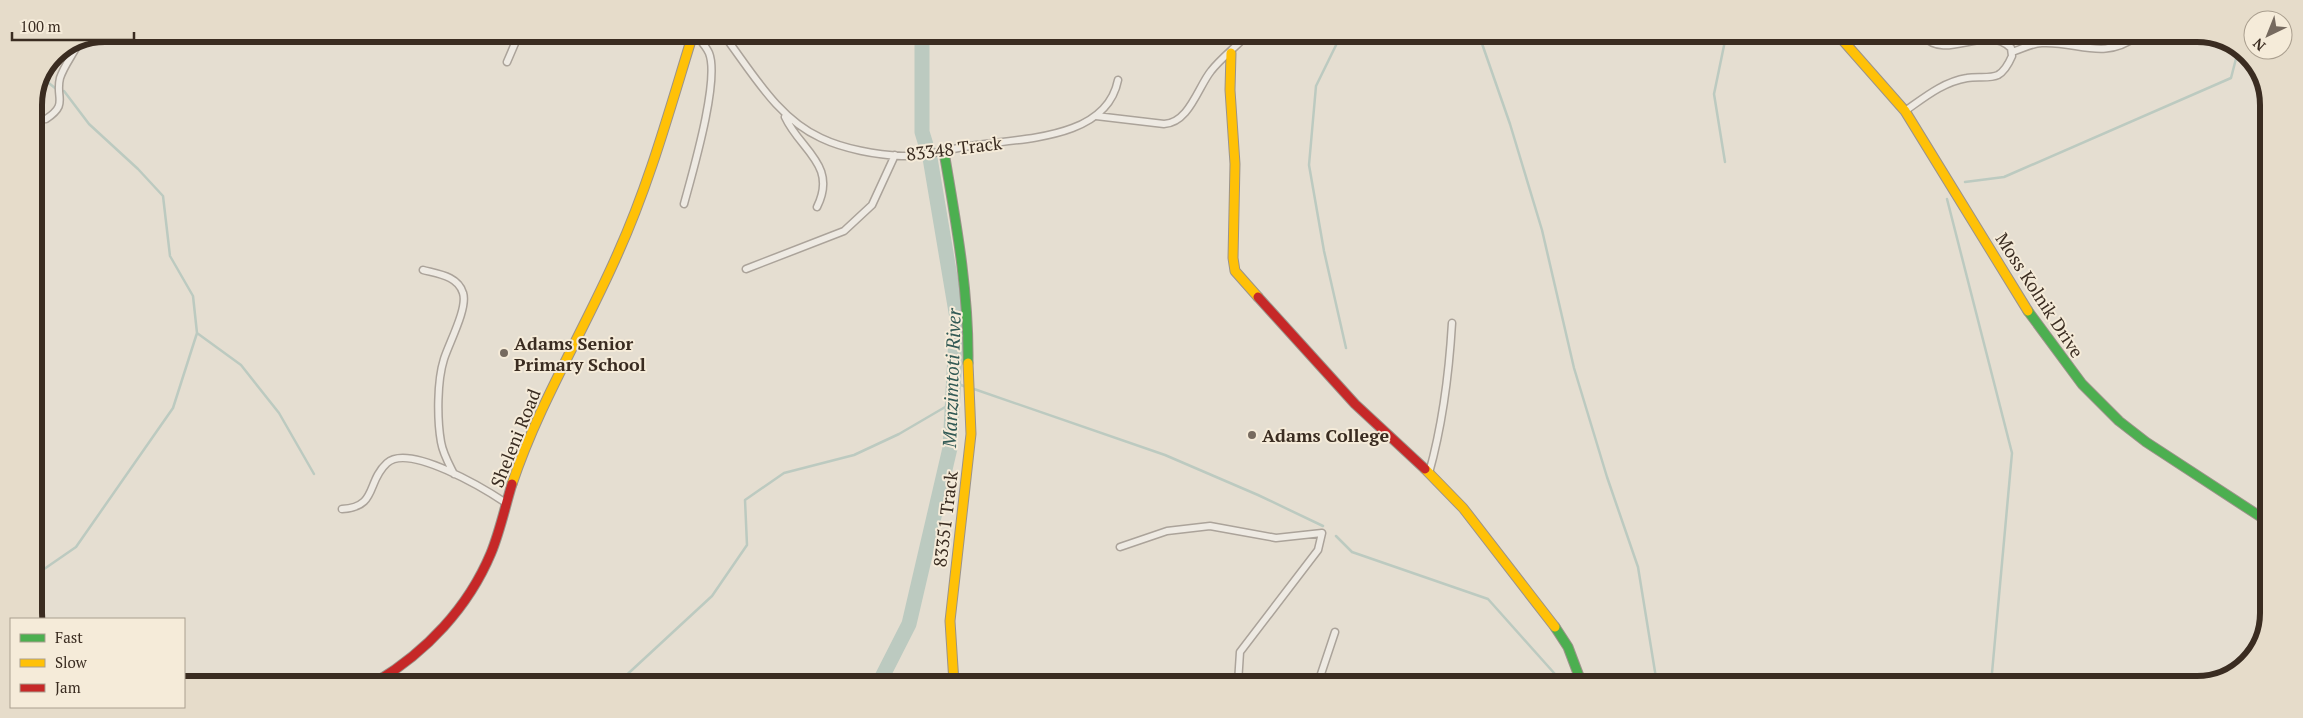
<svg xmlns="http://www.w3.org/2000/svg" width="2303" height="718" viewBox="0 0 2303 718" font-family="'PT Serif',serif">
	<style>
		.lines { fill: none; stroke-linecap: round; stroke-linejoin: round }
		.stream { stroke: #bccac0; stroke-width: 2.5 }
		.river { stroke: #bccac0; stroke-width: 15 }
		.street-casing { stroke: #aba39a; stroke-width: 9 }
		.fast-casing { stroke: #9b938a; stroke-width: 11 }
		.slow-casing { stroke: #9b938a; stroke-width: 11 }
		.jam-casing { stroke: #9b938a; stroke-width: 11 }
		.street { stroke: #eeeae3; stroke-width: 6 }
		.fast { stroke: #4caf50; stroke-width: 9 }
		.slow { stroke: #ffc107; stroke-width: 9 }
		.jam { stroke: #c62828; stroke-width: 9 }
		.poi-dot { fill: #766a5f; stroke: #f5ebd9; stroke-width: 2 }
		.labels { text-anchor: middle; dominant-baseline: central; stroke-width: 4; stroke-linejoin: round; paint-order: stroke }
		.street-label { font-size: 18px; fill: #3a2c21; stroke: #f5ebd9 }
		.poi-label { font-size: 18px; font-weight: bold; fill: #3a2c21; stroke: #f5ebd9; text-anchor: start }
		.water-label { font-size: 19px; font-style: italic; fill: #315954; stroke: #f5ebd9 }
		.rim { fill: none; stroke: #3a2c21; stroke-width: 6 }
	</style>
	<rect width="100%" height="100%" fill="#e5ded1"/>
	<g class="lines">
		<!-- stream -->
		<path class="stream" d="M 1341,35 L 1316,86 L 1309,165 L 1324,251 L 1346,348
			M 1479,35 L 1510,124 L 1542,230 L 1574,368 L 1607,477 L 1638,567 L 1657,684
			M 45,80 L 55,88
			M 1725,162 L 1714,94 L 1726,36
			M 1965,182 L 2004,177 L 2231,78 L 2238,51
			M 1947,199 L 2012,453 L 1991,684
			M 197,333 L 241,365 L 279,413 L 314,474
			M 954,382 L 966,387
			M 974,389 L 1165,455 L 1258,495 L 1323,526
			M 1336,536 L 1352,552 L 1488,599 L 1563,683
			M 34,576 L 76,547 L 173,408 L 197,333 L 193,296 L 170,256 L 163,196 L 138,169 L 89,124 L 64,91
			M 619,682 L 712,596 L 747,545 L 745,500 L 784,473 L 854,455 L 899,434 L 952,403"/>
		<!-- river -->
		<path class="river" d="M 879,683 L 909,624 L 950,448 L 957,318 L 930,158 L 922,132 L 922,35"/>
		<defs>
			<path id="street" d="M 723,34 C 752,72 777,118 821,138 C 844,149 877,155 902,156 C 926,157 947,149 970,146 C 1018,138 1106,141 1118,80
				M 2012,52 C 2022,49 2032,43 2042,43 C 2078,41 2103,61 2137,36
				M 507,62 L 519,34
				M 1905,111 C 1925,97 1943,82 1967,78 C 1977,76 1990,79 1998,75 C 2005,71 2009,63 2012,56 L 2011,48 C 1985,23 1947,62 1923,36
				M 1096,116 L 1164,124 C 1189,123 1198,87 1211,71 C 1221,58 1236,47 1247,35
				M 785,117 C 800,150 838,165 817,207
				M 46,119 C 69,104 55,98 60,78 C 64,66 72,56 77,46
				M 684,204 C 692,174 720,80 709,53 C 706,46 700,40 695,34
				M 746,269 L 844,231 L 872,205 L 895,155
				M 423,270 C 438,274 458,276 463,293 C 468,308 449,343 444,359 C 437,381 437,419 441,442 C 443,454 449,464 454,474
				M 1429,473 C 1443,423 1449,374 1452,323
				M 342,509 C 378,507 366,482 387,463 C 409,443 485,489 506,503
				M 1120,547 L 1167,531 L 1210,526 L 1276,538 L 1322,533 L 1318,550 L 1240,652 L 1238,683
				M 1441,679 L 1444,683
				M 1318,683 L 1335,632"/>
			<path id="fast" d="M 944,152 C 956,222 969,292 968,363
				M 2028,311 L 2082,384 L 2119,421 L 2146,442 L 2267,521
				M 1555,627 L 1568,647 L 1582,684"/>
			<path id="slow" d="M 1839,36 L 1905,111 L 2028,311
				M 1231,53 L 1230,90 L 1235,164 L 1233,258 L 1235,271 L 1258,297
				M 1425,469 L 1463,508 L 1555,627
				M 512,484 C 539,403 584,331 618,253 C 650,182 670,108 693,34
				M 954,683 L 950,621 L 971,434 L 968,363"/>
			<path id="jam" d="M 1258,297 L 1355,404 L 1425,469
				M 376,682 C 426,652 468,608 491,553 C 500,531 505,507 512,484"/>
		</defs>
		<!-- street casing -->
		<use href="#street" class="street-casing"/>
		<!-- fast casing -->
		<use href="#fast" class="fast-casing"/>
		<!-- slow casing -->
		<use href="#slow" class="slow-casing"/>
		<!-- jam casing -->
		<use href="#jam" class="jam-casing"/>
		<!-- street -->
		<use href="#street" class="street"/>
		<!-- fast -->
		<use href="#fast" class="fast"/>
		<!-- slow -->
		<use href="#slow" class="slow"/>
		<!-- jam -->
		<use href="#jam" class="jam"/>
	</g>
	<!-- markers -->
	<g class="poi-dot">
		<circle cx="504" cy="353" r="5"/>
		<circle cx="1252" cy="435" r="5"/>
	</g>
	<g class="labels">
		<!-- street labels -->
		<g class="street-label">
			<text transform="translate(954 148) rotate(-7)">83348 Track</text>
			<text transform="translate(2040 295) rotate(57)">Moss Kolnik Drive</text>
			<text transform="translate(515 438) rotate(-68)">Sheleni Road</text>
			<text transform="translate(945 519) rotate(-83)">83351 Track</text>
		</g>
		<!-- poi labels -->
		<g class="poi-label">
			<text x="514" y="343">Adams Senior<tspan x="514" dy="21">Primary School</tspan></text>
			<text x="1262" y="435">Adams College</text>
		</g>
		<!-- water labels -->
		<g class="water-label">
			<text transform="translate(951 378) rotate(-88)">Manzimtoti River</text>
		</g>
	</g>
	<!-- crop -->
	<path d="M0 0H2303V718H0ZM105 42H2197A63 63 0 0 1 2260 105V613A63 63 0 0 1 2197 676H105A63 63 0 0 1 42 613V105A63 63 0 0 1 105 42Z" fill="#e6dcca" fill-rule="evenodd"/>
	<path class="rim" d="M105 42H2197A63 63 0 0 1 2260 105V613A63 63 0 0 1 2197 676H105A63 63 0 0 1 42 613V105A63 63 0 0 1 105 42Z"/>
	<!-- legend -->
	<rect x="10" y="618" width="175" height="90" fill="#f5ebd9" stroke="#aa9f8f"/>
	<rect x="20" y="634" width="25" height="8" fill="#4caf50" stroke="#aa9f8f"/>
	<text x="55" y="643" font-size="15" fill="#3a2c21">Fast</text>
	<rect x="20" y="659" width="25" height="8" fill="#ffc107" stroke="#aa9f8f"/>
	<text x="55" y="668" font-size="15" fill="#3a2c21">Slow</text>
	<rect x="20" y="684" width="25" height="8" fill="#c62828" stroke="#aa9f8f"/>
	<text x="55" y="693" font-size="15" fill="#3a2c21">Jam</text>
	<!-- north arrow -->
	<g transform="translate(2268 35) rotate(223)"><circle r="24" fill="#f5ebd9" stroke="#aa9f8f"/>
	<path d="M0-4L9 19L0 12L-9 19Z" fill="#766a5f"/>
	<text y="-8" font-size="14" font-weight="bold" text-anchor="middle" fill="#3a2c21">N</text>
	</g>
	<!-- scale -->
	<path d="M12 32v8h122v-8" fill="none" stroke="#3a2c21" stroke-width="2.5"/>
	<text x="20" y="32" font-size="15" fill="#3a2c21" stroke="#f5ebd9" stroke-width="4" paint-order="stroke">100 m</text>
</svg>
